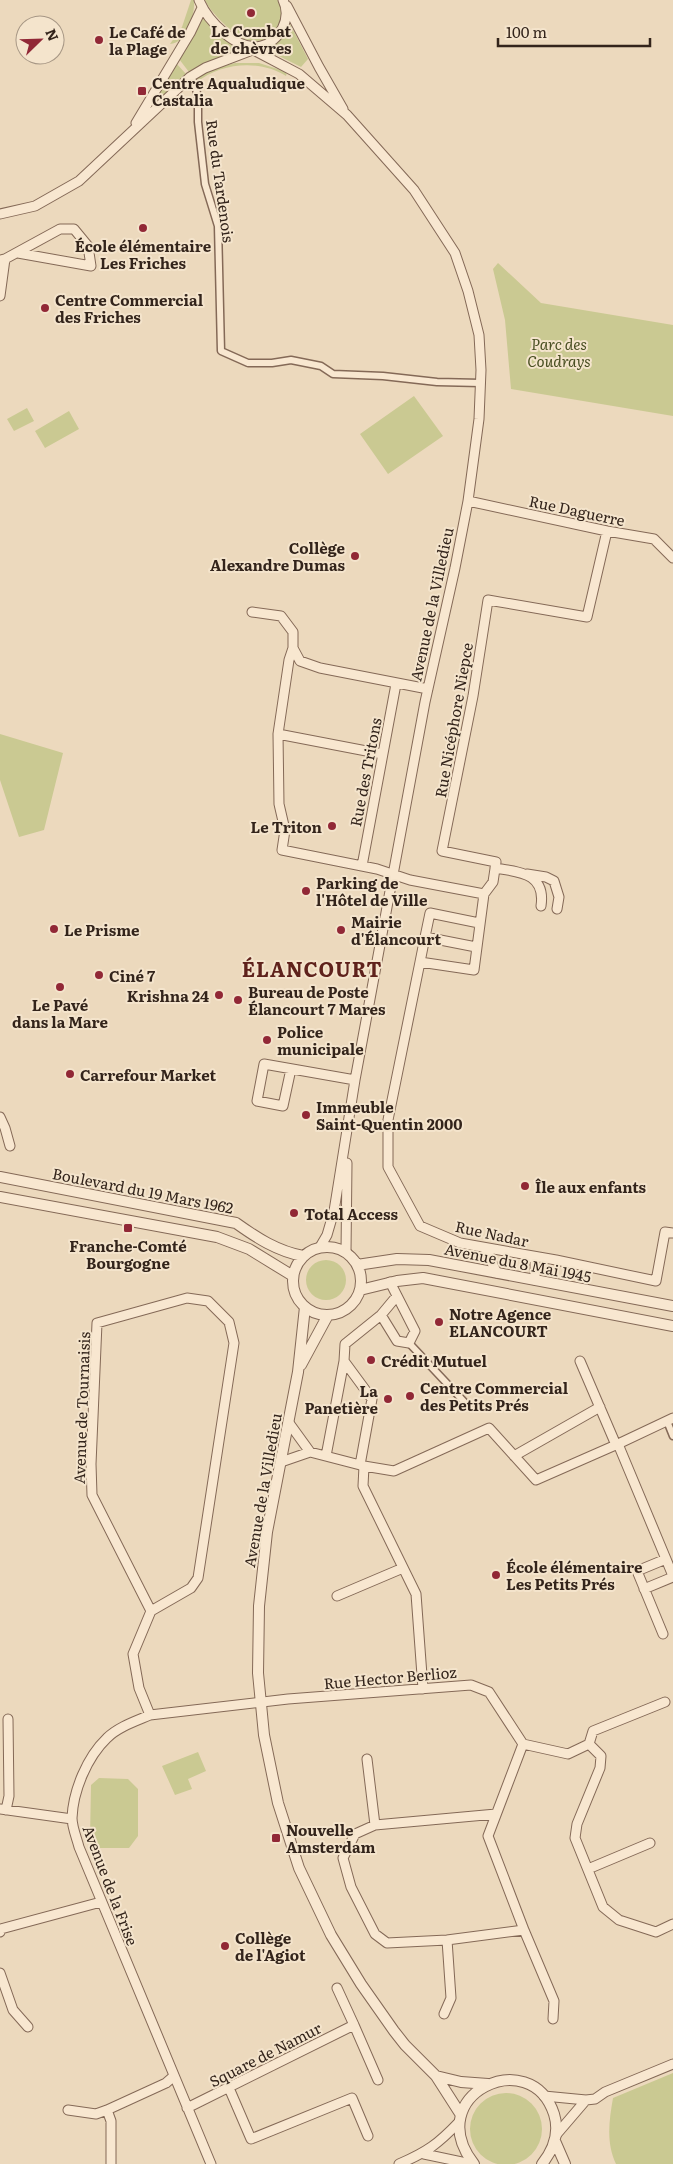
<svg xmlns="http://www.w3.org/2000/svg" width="673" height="2164" viewBox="0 0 673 2164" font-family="Literata,serif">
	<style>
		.green { fill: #cac992 }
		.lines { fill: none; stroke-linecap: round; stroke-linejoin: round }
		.pedestrian-casing { stroke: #846957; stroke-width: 9 }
		.minor-casing { stroke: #846957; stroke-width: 11 }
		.tertiary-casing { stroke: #846957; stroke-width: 12 }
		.pedestrian { stroke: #f8e7d0; stroke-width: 6 }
		.minor { stroke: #f8e7d0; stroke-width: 9 }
		.tertiary { stroke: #f8e7d0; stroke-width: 10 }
		.poi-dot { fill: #912836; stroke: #f4e4cc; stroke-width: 2 }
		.labels { text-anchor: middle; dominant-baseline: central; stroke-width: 4; stroke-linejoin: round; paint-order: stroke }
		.poi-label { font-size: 15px; font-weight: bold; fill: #33241b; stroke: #f4e4cc; text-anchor: start }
		.street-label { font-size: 15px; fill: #33241b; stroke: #f4e4cc }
		.park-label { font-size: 15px; font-style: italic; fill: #494f22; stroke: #f4e4cc }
		.district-label { font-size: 20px; font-weight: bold; letter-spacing: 1px; fill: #5f221c; stroke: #f4e4cc }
	</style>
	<rect width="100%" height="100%" fill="#ecd9bd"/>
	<!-- green -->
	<path class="green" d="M 191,0 L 194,0 C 195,15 188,42 170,44 L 182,27 Z
		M 205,0 L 278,0 C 290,20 270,48 247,40 C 235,36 227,27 219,19 C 214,13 208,7 205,0 Z
		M 203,17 L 226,40 L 239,49 L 189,72 L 179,59 Z
		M 290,24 L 308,59 L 301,67 L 265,49 L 278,42 Z
		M 176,63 L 186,74 L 145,115 Z
		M 235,63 L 259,63 L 287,72 L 286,76 C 259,59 221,63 197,82 L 194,79 L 210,70 Z
		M 498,263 L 541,303 L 673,325 L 673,416 L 511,389 L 505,320 L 493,269 Z
		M 414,396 L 443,436 L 388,474 L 360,434 Z
		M 27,408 L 34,421 L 14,431 L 7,419 Z
		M 69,411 L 79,429 L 45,448 L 35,431 Z
		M 0,734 L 63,753 L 44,830 L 19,837 L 0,780 Z
		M306 1280a20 20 0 1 1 40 0a20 20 0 1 1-40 0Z
		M 198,1752 L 206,1771 L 188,1779 L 192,1789 L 175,1795 L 162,1766 Z
		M 99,1778 L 128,1779 L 138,1789 L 138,1836 L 129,1848 L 98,1848 L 90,1838 L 91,1785 Z
		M 673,2073 L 673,2164 L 616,2164 C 606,2143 609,2121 613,2098 Z
		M470 2129a36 36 0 1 1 72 0a36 36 0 1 1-72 0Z"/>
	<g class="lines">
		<defs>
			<path id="pedestrian" d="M 190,77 L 195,84 L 198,98 L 198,122 L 205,184 L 218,226 L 221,351 L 248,363 L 272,363 L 291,360 L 321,366 L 333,374 L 383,376 L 437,382 L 481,383
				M 409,1343 L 470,1408
				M 667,1421 L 673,1436"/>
			<path id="minor" d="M 199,0 C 207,20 237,52 261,46 C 280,41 292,18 283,0
				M 287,6 L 319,67 L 343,109
				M 244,45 L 299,74 L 347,115 L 414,190 L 455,253 L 468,291 L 479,335 L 481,370 L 479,419 L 468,501 L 455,568 L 425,702 L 355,1080 L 334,1211 L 327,1235 L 320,1247
				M 136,123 L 190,33 L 202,8
				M 0,214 L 35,206 L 79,181 L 190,77 L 205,68 L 255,49
				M 5,259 L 60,229 L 74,229 L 88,246 L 91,266 L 18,253
				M 0,296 L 5,259 L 0,260
				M 468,501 L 607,531 L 654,539 L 673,558
				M 252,612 L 281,616 L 293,632 L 293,648 L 289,660 L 278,734 L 279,804 L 285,830 L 282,850 L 377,869 L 410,880 L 484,894
				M 293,648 L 300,661 L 320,668 L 428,689
				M 278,734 L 382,754
				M 362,866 L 396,684
				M 495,868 C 519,872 546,873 541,906
				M 527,874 L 546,877 L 554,881 L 559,897 L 557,909
				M 425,937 L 420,962 L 474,970 L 484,894 L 493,882 L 496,862 L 442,851 L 473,696 L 488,600 L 587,617 L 607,531
				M 476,947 L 425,937 L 430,913 L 479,923
				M 420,962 L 388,1120 L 388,1167 L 420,1226 L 460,1243 L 556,1260 L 656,1281 L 665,1232 L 673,1233
				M 291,1069 L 283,1106 L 257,1101 L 264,1064 L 355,1080
				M 0,1117 L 5,1128 L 10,1146
				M 491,1250 L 485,1249 L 497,1273
				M 346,1252 L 347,1163
				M 528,1257 L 535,1258 L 535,1280
				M 381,1315 L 397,1341 L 409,1343 L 415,1331 L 390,1282
				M 580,1361 L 616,1445
				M 289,1423 L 310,1452
				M 326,1456 L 344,1361
				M 514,1456 L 600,1407
				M 281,1462 L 310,1452 L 364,1466 L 394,1471 L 489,1428 L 536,1480 L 618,1444
				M 360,1465 L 372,1399 L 344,1361 L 345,1344 L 381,1315 L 396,1297
				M 364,1466 L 363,1486 L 416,1594 L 423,1689
				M 666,1559 L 673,1576
				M 644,1589 L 673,1577
				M 337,1596 L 403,1568
				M 663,1634 L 637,1571 L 666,1559 L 618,1444 L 673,1418
				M 150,1715 L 139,1688 L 133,1654 L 151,1611 L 191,1588 L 198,1578 L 234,1343 L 229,1322 L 208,1301 L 187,1298 L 97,1323 L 91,1464 L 92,1495 L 151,1611
				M 523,1744 L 568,1754 L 589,1744 L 593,1731 L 665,1702
				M 589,1744 L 601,1756 L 600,1768 L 577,1824 L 575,1838 L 603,1907 L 619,1920 L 656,1932 L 673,1924
				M 367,1759 L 375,1825
				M 0,1809 L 72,1819
				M 6,1810 L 9,1796 L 8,1719
				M 496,1814 L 375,1825 L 355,1834 L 343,1858 L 351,1887 L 375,1934 L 387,1943 L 447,1940 L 524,1930 L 488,1836 L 523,1744
				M 588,1869 L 650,1843
				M 524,1930 L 554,2001 L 553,2019
				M 0,1932 L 1,1929 L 101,1902
				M 0,1973 L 13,2010 L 28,2027
				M 337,1988 L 354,2025
				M 444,2014 L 451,1998 L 447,1940
				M 229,2088 L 251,2139 L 352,2098 L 368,2136
				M 544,2096 L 586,2100 L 595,2099 L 605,2092 L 673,2064
				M 187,2108 L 354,2025 L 378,2080
				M 68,2110 L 96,2114 L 107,2110
				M 556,2135 L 586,2100
				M 424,2154 L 471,2164
				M 111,2164 L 111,2121 L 107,2110 L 166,2083 L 174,2076
				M 211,2164 L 79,1847 C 77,1839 72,1827 72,1818 C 73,1791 87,1757 107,1738 C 118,1727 136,1721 150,1715 L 288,1699 L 471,1685 L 489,1692 L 523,1744
				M 399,2164 C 427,2152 438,2144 459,2122"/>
			<path id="tertiary" d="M 0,1177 L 236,1223 C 257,1238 277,1251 303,1256
				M 0,1197 L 217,1237 L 249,1249 L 293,1276
				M293 1281a34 34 0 1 1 68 0a34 34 0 1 1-68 0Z
				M 357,1265 L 397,1259 L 429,1260 L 673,1306
				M 360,1290 L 397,1281 L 423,1278 L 673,1326
				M 305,1307 L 298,1372 L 267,1532 L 259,1606 L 258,1673 L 264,1735 L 278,1803 L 299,1868 L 331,1935 L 361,1984 L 394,2031 L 405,2045 L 436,2076 L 461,2115
				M 301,1365 L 328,1315
				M 436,2076 L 461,2082 L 488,2084
				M 555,2141 L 565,2164
				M 474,2164 C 420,2095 531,2043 554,2114 C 560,2133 554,2149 542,2164"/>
		</defs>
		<!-- pedestrian casing -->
		<use href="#pedestrian" class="pedestrian-casing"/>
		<!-- minor casing -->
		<use href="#minor" class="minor-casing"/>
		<!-- tertiary casing -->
		<use href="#tertiary" class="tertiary-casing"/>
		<!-- pedestrian -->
		<use href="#pedestrian" class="pedestrian"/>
		<!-- minor -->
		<use href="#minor" class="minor"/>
		<!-- tertiary -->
		<use href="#tertiary" class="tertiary"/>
	</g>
	<!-- markers -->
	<g class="poi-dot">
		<circle cx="251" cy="13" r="5"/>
		<circle cx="99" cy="40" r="5"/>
		<rect x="137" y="86" width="10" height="10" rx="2.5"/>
		<circle cx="143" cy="228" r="5"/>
		<circle cx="45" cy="308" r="5"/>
		<circle cx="355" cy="556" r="5"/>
		<circle cx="332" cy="826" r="5"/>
		<circle cx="306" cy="891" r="5"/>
		<circle cx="54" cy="929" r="5"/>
		<circle cx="341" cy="930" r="5"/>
		<circle cx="99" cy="975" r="5"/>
		<circle cx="60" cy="987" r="5"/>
		<circle cx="219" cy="995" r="5"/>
		<circle cx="238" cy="1000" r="5"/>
		<circle cx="267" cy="1040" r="5"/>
		<circle cx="70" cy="1074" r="5"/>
		<circle cx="306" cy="1115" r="5"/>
		<circle cx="525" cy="1186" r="5"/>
		<circle cx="294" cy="1213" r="5"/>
		<rect x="123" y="1223" width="10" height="10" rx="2.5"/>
		<circle cx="439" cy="1322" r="5"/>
		<circle cx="371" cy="1360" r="5"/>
		<circle cx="410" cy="1396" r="5"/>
		<circle cx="388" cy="1399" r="5"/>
		<circle cx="496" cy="1575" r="5"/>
		<rect x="271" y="1833" width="10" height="10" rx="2.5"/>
		<circle cx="225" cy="1946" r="5"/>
	</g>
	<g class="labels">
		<!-- poi labels -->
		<g class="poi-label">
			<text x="251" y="30" text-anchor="middle">Le Combat<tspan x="251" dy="17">de chèvres</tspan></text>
			<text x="109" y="31">Le Café de<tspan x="109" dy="17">la Plage</tspan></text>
			<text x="152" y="82">Centre Aqualudique<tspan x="152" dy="17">Castalia</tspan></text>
			<text x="143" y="245" text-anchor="middle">École élémentaire<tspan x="143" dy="17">Les Friches</tspan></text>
			<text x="55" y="299">Centre Commercial<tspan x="55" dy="17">des Friches</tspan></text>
			<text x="345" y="547" text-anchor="end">Collège<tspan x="345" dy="17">Alexandre Dumas</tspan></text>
			<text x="322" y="826" text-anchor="end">Le Triton</text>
			<text x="316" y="882">Parking de<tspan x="316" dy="17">l'Hôtel de Ville</tspan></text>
			<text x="351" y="921">Mairie<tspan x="351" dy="17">d'Élancourt</tspan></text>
			<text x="64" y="929">Le Prisme</text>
			<text x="109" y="975">Ciné 7</text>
			<text x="248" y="991">Bureau de Poste<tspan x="248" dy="17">Élancourt 7 Mares</tspan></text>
			<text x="209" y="995" text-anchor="end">Krishna 24</text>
			<text x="60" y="1004" text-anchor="middle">Le Pavé<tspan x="60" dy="17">dans la Mare</tspan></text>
			<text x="277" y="1031">Police<tspan x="277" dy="17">municipale</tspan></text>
			<text x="80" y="1074">Carrefour Market</text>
			<text x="316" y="1106">Immeuble<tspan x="316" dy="17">Saint-Quentin 2000</tspan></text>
			<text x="535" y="1186">Île aux enfants</text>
			<text x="304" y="1213">Total Access</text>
			<text x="128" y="1245" text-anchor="middle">Franche-Comté<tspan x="128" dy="17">Bourgogne</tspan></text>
			<text x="449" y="1313">Notre Agence<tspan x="449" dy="17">ELANCOURT</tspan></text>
			<text x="381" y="1360">Crédit Mutuel</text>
			<text x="420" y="1387">Centre Commercial<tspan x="420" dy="17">des Petits Prés</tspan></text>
			<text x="378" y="1390" text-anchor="end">La<tspan x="378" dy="17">Panetière</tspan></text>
			<text x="506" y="1566">École élémentaire<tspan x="506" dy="17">Les Petits Prés</tspan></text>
			<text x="286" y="1829">Nouvelle<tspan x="286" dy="17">Amsterdam</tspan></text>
			<text x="235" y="1937">Collège<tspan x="235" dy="17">de l'Agiot</tspan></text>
		</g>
		<!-- street labels -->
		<g class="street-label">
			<text transform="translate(221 181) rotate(82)">Rue du Tardenois</text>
			<text transform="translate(577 510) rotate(12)">Rue Daguerre</text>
			<text transform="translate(431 604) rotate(-78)">Avenue de la Villedieu</text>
			<text transform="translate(453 720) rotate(-80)">Rue Nicéphore Niepce</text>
			<text transform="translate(365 772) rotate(-79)">Rue des Tritons</text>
			<text transform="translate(143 1190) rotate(11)">Boulevard du 19 Mars 1962</text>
			<text transform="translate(492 1233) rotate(12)">Rue Nadar</text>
			<text transform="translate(518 1262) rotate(11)">Avenue du 8 Mai 1945</text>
			<text transform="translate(81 1408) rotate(-88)">Avenue de Tournaisis</text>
			<text transform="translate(262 1490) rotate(-80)">Avenue de la Villedieu</text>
			<text transform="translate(390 1677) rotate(-5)">Rue Hector Berlioz</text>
			<text transform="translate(111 1885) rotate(69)">Avenue de la Frise</text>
			<text transform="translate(265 2054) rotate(-27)">Square de Namur</text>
		</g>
		<!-- park labels -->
		<g class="park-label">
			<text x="559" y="343">Parc des<tspan x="559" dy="17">Coudrays</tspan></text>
		</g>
		<!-- district labels -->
		<g class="district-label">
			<text x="312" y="968">ÉLANCOURT</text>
		</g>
	</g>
	<!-- north arrow -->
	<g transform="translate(40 40) rotate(67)"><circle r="24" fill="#f4e4cc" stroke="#a79785"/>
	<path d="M0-4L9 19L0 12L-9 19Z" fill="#912836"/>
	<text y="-8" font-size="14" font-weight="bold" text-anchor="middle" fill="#33241b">N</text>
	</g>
	<!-- scale -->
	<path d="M498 38v8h152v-8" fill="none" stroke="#33241b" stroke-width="2.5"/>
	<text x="506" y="38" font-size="15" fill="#33241b" stroke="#f4e4cc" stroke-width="4" paint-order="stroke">100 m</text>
</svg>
